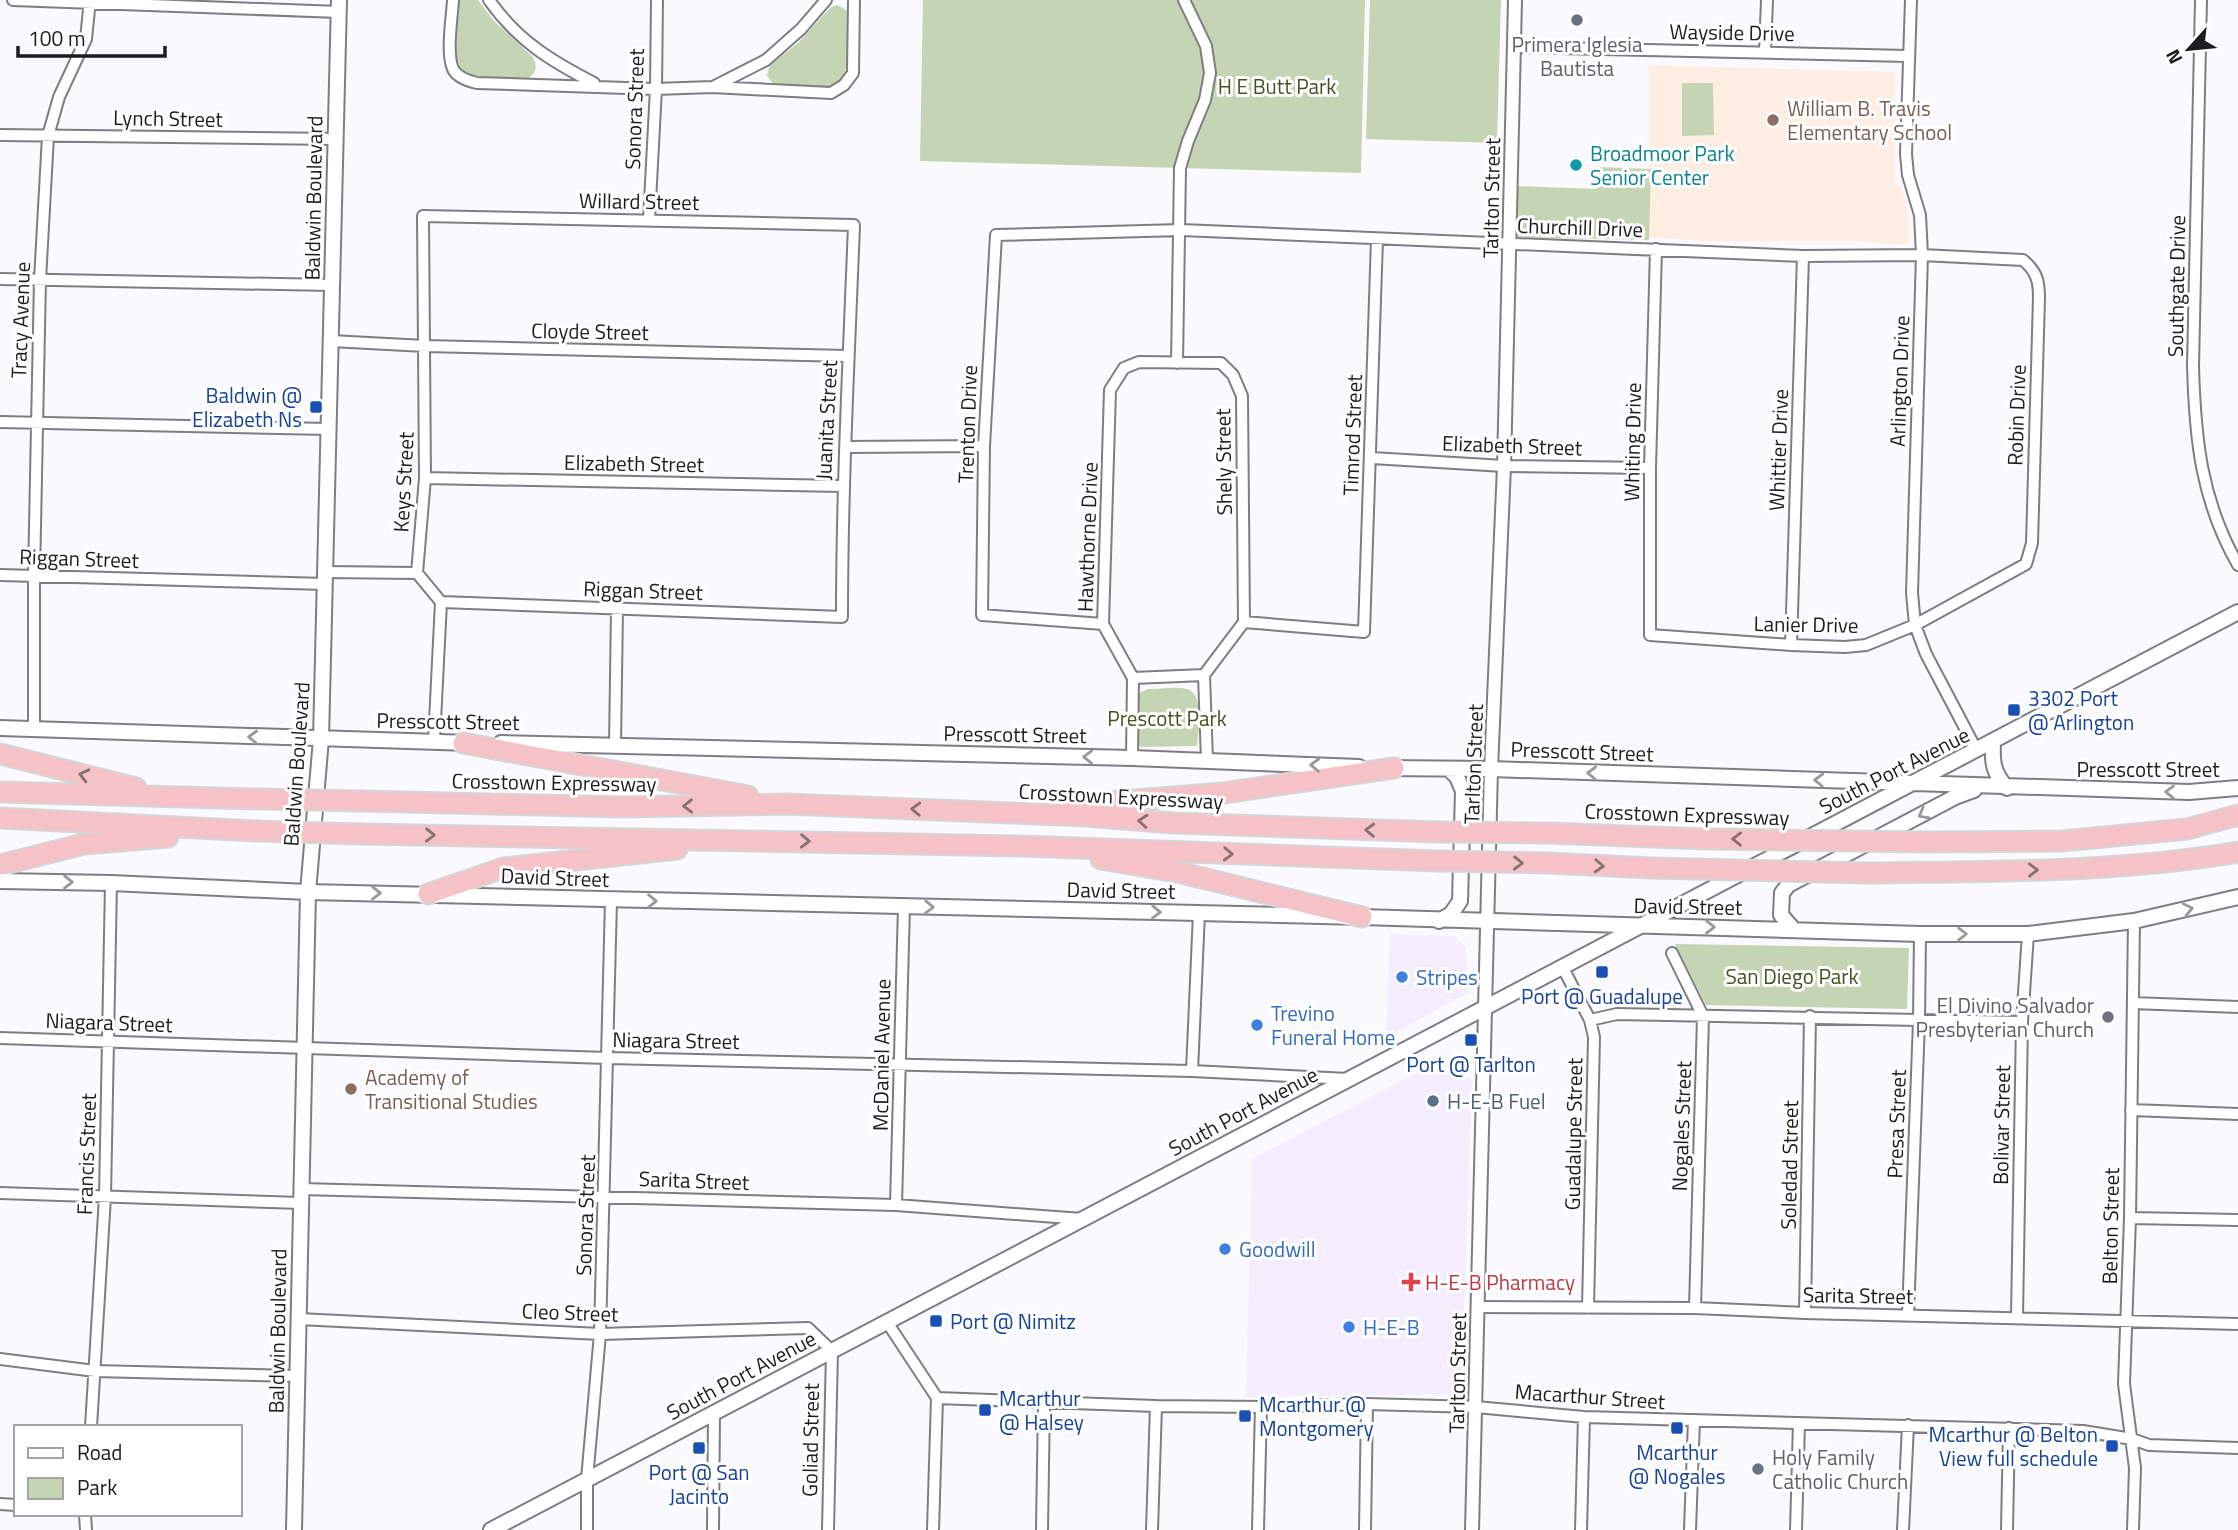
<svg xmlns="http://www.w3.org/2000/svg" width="2238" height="1530" viewBox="0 0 2238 1530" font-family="'Titillium Web',sans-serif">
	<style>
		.commercial { fill: #f4edfe }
		.education { fill: #feede2 }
		.green { fill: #c5d4b3 }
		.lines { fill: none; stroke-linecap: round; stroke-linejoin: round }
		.minor-casing { stroke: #7e7e82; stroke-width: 14 }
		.tertiary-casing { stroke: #7e7e82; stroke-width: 16 }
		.secondary-casing { stroke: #7e7e82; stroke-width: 18 }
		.motorway-casing { stroke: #d6d6d6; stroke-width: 23 }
		.minor { stroke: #fff; stroke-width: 10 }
		.tertiary { stroke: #fff; stroke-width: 12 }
		.secondary { stroke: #fff; stroke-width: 14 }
		.motorway { stroke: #f4c2c7; stroke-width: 19 }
		.motorway-bridge-casing { stroke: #d6d6d6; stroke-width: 23; stroke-linecap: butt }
		.motorway-bridge { stroke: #f4c2c7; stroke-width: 19 }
		.oneway { stroke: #99999a }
		.oneway2 { stroke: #886f72 }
		.worship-dot { fill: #6b7280; stroke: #fff; stroke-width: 2.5 }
		.education-dot { fill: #8d6e63; stroke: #fff; stroke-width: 2.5 }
		.culture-dot { fill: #0f9aa8; stroke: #fff; stroke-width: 2.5 }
		.transit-dot { fill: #1a4fb4; stroke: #fff; stroke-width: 2.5 }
		.shop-dot { fill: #3f7fe0; stroke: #fff; stroke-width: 2.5 }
		.service-dot { fill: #5c6f8a; stroke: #fff; stroke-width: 2.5 }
		.health-dot { fill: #e0444e; stroke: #fff; stroke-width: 2.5 }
		.labels { text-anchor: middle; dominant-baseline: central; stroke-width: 6; stroke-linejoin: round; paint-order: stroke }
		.street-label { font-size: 21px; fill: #1c1c1e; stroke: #fff }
		.worship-label { font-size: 21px; fill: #5b616d; stroke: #fff }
		.park-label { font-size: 21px; fill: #3f541f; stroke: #fff }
		.education-label { font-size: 21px; fill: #785e54; stroke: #fff; text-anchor: start }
		.culture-label { font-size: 21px; fill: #0d838f; stroke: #fff; text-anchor: start }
		.transit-label { font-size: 21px; fill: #164399; stroke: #fff; text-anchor: start }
		.shop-label { font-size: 21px; fill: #366cbe; stroke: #fff; text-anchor: start }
		.service-label { font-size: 21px; fill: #4e5e75; stroke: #fff; text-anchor: start }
		.health-label { font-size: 21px; fill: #be3a42; stroke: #fff; text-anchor: start }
	</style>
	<rect width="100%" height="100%" fill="#fafafe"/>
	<!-- commercial -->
	<path class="commercial" d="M 1390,934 L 1454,936 L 1466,947 L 1467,993 L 1386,1038 Z
		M 1451,1064 L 1472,1081 L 1461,1394 L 1246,1397 L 1252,1159 L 1424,1069 Z"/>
	<!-- education -->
	<path class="education" d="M 1649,65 L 1895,72 L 1895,184 L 1901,186 L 1908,211 L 1909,241 L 1904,245 L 1856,241 L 1700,241 L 1649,237 Z"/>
	<!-- green -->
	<path class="green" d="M 460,0 L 478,0 L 494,21 L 532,56 C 539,66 536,76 524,80 C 509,79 488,82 473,77 C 447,68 456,25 457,5 Z
		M 923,0 L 1365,0 L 1361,173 L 920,161 Z
		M 1370,0 L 1501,0 L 1497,143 L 1366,139 Z
		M 837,5 C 843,8 847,9 849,16 C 854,29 850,74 838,82 C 826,90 808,87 795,86 C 782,86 773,88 767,75 L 770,65 L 798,43 L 831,7 Z
		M 1682,83 L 1713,83 L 1714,135 L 1682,136 Z
		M 1597,167 L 1651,169 L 1649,240 L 1516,237 L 1515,186 L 1596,189 Z
		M 1148,689 C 1159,689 1176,686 1187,689 C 1205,694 1198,731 1197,746 L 1141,747 L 1136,743 L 1137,697 L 1141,692 Z
		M 1675,944 L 1909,948 L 1907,1009 L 1706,1005 Z"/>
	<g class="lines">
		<defs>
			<path id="minor" d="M 13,0 L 339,12
				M 453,0 C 452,18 446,53 453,69 C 457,77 468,81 477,83 L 656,89 L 712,87 L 831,93 L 844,85 L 853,73 L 854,0
				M 489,0 C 518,41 551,61 594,83
				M 1911,0 L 1906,154 L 1908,175 L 1920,215 L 1922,255 L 1912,593 L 1915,625 L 1926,654 L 1977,751
				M 2201,0 L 2193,366 C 2195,439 2201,500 2238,565
				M 1514,47 L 1908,56
				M 1765,52 L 1767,0
				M 713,87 L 766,60 L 801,29 L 826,0
				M 0,135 L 336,139
				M 649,220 L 656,89 L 657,0
				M 0,279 L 332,285
				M 331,341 L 425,346 L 848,356
				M 1177,363 L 1180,168 L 1188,141 L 1205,100 L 1210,73 L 1206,46 L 1184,0
				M 0,422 L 329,429
				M 846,447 L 984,446
				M 1372,458 L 1504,466 L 1650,468
				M 425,478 L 842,486
				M 325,572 L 417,573
				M 0,575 L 325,584
				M 1244,622 L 1364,632 L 1377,239
				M 1103,624 L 982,615 L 984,446 L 996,235 L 1181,230 L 1803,256 L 1922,255 L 2023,260 C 2037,272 2039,281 2039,298 L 2032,543 L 2026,564 L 1915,625 L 1866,645 L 1845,647 L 1791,645 L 1650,635 L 1650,468 L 1656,249
				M 1791,645 L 1803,256
				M 1133,678 L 1204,675
				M 34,730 L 34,575 L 40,280 L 48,136 L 59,97 L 86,39 L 90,0
				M 434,741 L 441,602 L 417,573 L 425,478 L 423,216 L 854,225 C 849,356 842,486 842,617 L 441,602
				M 615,745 L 617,609
				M 1132,758 L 1133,678 L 1103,624 L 1110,390 L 1124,368 L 1139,362 L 1221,363 L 1233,375 L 1242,396 L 1244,622 L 1204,675 L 1207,761
				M 1672,953 L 1703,1016 L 1695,1308
				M 1563,968 L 1590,1020 L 1594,1037 L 1588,1308
				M 2133,1003 L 2238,1007
				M 1590,1020 L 1617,1014 L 2022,1022
				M 0,1038 L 607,1058 L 1192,1071 L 1348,1079
				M 1192,1071 L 1199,913
				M 2131,1110 L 2238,1114
				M 301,1189 L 896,1205 L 1082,1219
				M 0,1193 L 301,1203
				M 896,1205 L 904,906
				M 2130,1218 L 2238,1220
				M 1478,1307 L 1695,1308 L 1805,1313 L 2238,1324
				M 1805,1313 L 1810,1016
				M 1908,1315 L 1919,1021 L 1920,934
				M 2017,1317 L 2022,1022 L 2028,934
				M 299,1319 L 600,1334 L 808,1328 L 832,1351 L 828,1530
				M 887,1322 L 937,1398 L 933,1530
				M 0,1359 L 95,1371 L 297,1376
				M 937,1398 L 1156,1406 L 1261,1407 L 1367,1404 L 1476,1407 L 1584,1417 L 2083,1431 L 2132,1439 L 2149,1445 L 2238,1448
				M 91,1427 L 105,1197 L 111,883
				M 0,1504 L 16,1505
				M 85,1514 L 86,1530
				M 587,1530 L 587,1479 L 600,1334 L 611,900
				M 713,1530 L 714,1413
				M 1042,1530 L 1044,1402
				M 1152,1530 L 1156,1406
				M 1258,1530 L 1261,1407
				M 1365,1530 L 1367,1404
				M 1581,1530 L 1584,1417
				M 1690,1530 L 1694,1420
				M 1796,1530 L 1799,1423
				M 1903,1530 L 1908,1425
				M 2007,1530 L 2009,1428
				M 2133,1530 L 2135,1468 L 2124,1384 L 2130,1218 L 2134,921"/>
			<path id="tertiary" d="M 1472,1530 L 1491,769 L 1504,466 L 1515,0"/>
			<path id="secondary" d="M 0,728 L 470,743
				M 1993,742 C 1992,762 1993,773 2007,788
				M 501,743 L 1132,758 L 1359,767
				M 1386,768 L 1491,769 L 2189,792 L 2238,788
				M 0,881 L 111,883 L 308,892 L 1362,917 L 1920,934 L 2028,934 L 2134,921 L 2238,897
				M 1439,921 L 1451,914 L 1460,901 L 1463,791 L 1457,777 L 1449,769
				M 1794,930 L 1781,915 L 1782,893 L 1788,885 L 1955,797 L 1974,790
				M 294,1530 L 308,892 L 321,739 L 339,0
				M 491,1530 L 2238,612"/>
			<path id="motorway" d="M 463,743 L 748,796
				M 0,754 L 136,788
				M 0,792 L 260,799
				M 362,801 L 624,807 L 787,804 L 1085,816 L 1173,823 L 1438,832
				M 1069,805 L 1224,793 L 1394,768
				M 0,818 L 256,831
				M 1548,833 L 1706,839
				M 362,834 L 1022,846 L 1438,861
				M 1928,842 L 2062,841 L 2187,829 L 2238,815
				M 1101,859 L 1182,873 L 1362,917
				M 1548,863 L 1651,868
				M 0,865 L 84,844 L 168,837
				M 1867,873 C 1991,871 2115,873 2238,852
				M 428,894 L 503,868 L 677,849"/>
		</defs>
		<!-- minor casing -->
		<use href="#minor" class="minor-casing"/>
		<!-- tertiary casing -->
		<use href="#tertiary" class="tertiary-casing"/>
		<!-- secondary casing -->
		<use href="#secondary" class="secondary-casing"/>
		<!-- motorway casing -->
		<use href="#motorway" class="motorway-casing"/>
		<!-- minor -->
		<use href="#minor" class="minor"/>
		<!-- tertiary -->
		<use href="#tertiary" class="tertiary"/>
		<!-- secondary -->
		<use href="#secondary" class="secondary"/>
		<!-- motorway -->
		<use href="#motorway" class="motorway"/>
		<defs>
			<path id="motorway-bridge" d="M 260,799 L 362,801
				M 256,831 L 362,834
				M 1438,832 L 1548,833
				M 1706,839 L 1928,842
				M 1438,861 L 1548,863
				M 1651,868 L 1867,873"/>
		</defs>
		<!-- motorway-bridge casing -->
		<use href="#motorway-bridge" class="motorway-bridge-casing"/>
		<!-- motorway-bridge -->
		<use href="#motorway-bridge" class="motorway-bridge"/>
	</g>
	<!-- one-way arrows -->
	<defs><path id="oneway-chevron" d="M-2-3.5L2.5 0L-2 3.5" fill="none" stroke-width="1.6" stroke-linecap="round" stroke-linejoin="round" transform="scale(1.75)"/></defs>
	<g class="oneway">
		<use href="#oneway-chevron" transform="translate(253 737) rotate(-178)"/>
		<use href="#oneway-chevron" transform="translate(1088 757) rotate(-179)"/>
		<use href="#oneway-chevron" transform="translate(1315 765) rotate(-178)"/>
		<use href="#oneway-chevron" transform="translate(1592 773) rotate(-178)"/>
		<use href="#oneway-chevron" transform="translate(1819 780) rotate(-178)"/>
		<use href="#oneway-chevron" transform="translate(2170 792) rotate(-179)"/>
		<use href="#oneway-chevron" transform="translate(1923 814) rotate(152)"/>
		<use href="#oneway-chevron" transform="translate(68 882) rotate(1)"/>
		<use href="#oneway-chevron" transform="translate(376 893) rotate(1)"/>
		<use href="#oneway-chevron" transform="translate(652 901) rotate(1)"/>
		<use href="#oneway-chevron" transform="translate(929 907) rotate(1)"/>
		<use href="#oneway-chevron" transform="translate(2188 909) rotate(-13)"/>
		<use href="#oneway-chevron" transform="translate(1156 912) rotate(1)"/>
		<use href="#oneway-chevron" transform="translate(1710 927) rotate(1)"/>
		<use href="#oneway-chevron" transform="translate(1962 934)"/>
	</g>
	<g class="oneway2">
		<use href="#oneway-chevron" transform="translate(84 775) rotate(-166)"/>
		<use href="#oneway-chevron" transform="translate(688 806) rotate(179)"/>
		<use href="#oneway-chevron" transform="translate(916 809) rotate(-178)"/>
		<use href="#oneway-chevron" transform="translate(1143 821) rotate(-175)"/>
		<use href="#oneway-chevron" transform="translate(1370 830) rotate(-178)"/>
		<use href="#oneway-chevron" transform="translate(430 835) rotate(1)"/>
		<use href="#oneway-chevron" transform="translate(1737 839) rotate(-179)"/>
		<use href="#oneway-chevron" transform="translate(805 841) rotate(1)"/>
		<use href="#oneway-chevron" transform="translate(1228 854) rotate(2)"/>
		<use href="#oneway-chevron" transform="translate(1518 863) rotate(1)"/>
		<use href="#oneway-chevron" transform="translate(1599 866) rotate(3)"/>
		<use href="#oneway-chevron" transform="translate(2033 870) rotate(-1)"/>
	</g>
	<!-- markers -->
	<g class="worship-dot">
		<circle cx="1577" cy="20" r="7"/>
		<circle cx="2108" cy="1017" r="7"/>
		<circle cx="1758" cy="1469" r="7"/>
	</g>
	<g class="education-dot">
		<circle cx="1773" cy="120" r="7"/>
		<circle cx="351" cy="1089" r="7"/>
	</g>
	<circle class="culture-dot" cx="1576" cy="165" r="7"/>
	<g class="transit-dot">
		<rect x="309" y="400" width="14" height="14" rx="3.5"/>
		<rect x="2007" y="703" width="14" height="14" rx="3.5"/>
		<rect x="1595" y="965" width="14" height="14" rx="3.5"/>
		<rect x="1464" y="1033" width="14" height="14" rx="3.5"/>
		<rect x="929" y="1314" width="14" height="14" rx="3.5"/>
		<rect x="978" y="1403" width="14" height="14" rx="3.5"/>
		<rect x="1238" y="1409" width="14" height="14" rx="3.5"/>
		<rect x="1670" y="1421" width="14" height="14" rx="3.5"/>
		<rect x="2105" y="1439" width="14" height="14" rx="3.5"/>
		<rect x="692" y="1441" width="14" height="14" rx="3.5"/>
	</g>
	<g class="shop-dot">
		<circle cx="1402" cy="977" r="7"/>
		<circle cx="1257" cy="1025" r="7"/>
		<circle cx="1225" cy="1249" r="7"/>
		<circle cx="1349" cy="1327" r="7"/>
	</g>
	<circle class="service-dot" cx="1433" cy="1101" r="7"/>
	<path class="health-dot" d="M1407.5 1271.5h7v7h7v7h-7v7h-7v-7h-7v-7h7z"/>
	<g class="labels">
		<!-- street labels -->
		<g class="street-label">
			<text transform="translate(1732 32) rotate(1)">Wayside Drive</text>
			<text transform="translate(634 109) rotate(-88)">Sonora Street</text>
			<text transform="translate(168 118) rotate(1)">Lynch Street</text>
			<text transform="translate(313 198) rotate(-89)">Baldwin Boulevard</text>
			<text transform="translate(1491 198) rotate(-89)">Tarlton Street</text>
			<text transform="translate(639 201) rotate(1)">Willard Street</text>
			<text transform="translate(1580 227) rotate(2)">Churchill Drive</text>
			<text transform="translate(2176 286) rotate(-89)">Southgate Drive</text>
			<text transform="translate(20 320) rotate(-88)">Tracy Avenue</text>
			<text transform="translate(590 331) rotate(1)">Cloyde Street</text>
			<text transform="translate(1899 381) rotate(-88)">Arlington Drive</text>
			<text transform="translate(2016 415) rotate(-88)">Robin Drive</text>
			<text transform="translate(826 420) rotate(-87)">Juanita Street</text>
			<text transform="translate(967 424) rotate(-88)">Trenton Drive</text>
			<text transform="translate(1352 435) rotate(-88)">Timrod Street</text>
			<text transform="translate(1632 442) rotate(-89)">Whiting Drive</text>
			<text transform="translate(1512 445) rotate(2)">Elizabeth Street</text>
			<text transform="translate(1778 450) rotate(-88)">Whittier Drive</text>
			<text transform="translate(1223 462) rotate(-91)">Shely Street</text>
			<text transform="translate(634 463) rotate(1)">Elizabeth Street</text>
			<text transform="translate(403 482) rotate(-87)">Keys Street</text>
			<text transform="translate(1087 537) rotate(-88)">Hawthorne Drive</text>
			<text transform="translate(79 558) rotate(2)">Riggan Street</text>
			<text transform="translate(643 590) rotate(2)">Riggan Street</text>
			<text transform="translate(1806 624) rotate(1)">Lanier Drive</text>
			<text transform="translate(448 721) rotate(1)">Presscott Street</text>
			<text transform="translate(1015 734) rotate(1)">Presscott Street</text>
			<text transform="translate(1582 751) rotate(2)">Presscott Street</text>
			<text transform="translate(296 764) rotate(-86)">Baldwin Boulevard</text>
			<text transform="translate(1473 764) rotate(-88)">Tarlton Street</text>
			<text x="2148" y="769">Presscott Street</text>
			<text transform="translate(1894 770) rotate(-27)">South Port Avenue</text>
			<text transform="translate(554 782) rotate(1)">Crosstown Expressway</text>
			<text transform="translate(1121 796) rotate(3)">Crosstown Expressway</text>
			<text transform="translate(1687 814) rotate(2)">Crosstown Expressway</text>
			<text transform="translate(555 877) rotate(2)">David Street</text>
			<text transform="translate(1121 890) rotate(1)">David Street</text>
			<text transform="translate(1688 906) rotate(1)">David Street</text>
			<text transform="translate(109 1022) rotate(2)">Niagara Street</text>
			<text transform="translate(676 1040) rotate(1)">Niagara Street</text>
			<text transform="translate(881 1055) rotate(-89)">McDaniel Avenue</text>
			<text transform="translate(1243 1111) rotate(-28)">South Port Avenue</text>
			<text transform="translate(1896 1124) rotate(-88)">Presa Street</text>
			<text transform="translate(2001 1125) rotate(-89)">Bolivar Street</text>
			<text transform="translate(1681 1126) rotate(-88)">Nogales Street</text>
			<text transform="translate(1573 1134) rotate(-89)">Guadalupe Street</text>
			<text transform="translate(86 1154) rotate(-88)">Francis Street</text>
			<text transform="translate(1789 1165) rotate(-89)">Soledad Street</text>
			<text transform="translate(694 1180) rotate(2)">Sarita Street</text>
			<text transform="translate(585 1215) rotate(-88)">Sonora Street</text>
			<text transform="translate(2110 1226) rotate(-89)">Belton Street</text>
			<text transform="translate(1858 1295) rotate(1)">Sarita Street</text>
			<text transform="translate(570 1312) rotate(2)">Cleo Street</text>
			<text transform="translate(277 1331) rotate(-89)">Baldwin Boulevard</text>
			<text transform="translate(1457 1373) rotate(-89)">Tarlton Street</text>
			<text transform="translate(741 1375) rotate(-28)">South Port Avenue</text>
			<text transform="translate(1590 1396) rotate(4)">Macarthur Street</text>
			<text transform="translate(810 1440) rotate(-89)">Goliad Street</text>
		</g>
		<!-- worship labels -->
		<g class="worship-label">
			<text x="1577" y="44">Primera Iglesia<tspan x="1577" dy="24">Bautista</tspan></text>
			<text x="2094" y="1005" text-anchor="end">El Divino Salvador<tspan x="2094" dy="24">Presbyterian Church</tspan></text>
			<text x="1772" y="1457" text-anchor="start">Holy Family<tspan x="1772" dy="24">Catholic Church</tspan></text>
		</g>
		<!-- park labels -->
		<g class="park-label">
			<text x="1277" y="86">H E Butt Park</text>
			<text x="1167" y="718">Prescott Park</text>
			<text x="1792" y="976">San Diego Park</text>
		</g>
		<!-- education labels -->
		<g class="education-label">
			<text x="1787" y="108">William B. Travis<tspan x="1787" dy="24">Elementary School</tspan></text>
			<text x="365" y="1077">Academy of<tspan x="365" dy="24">Transitional Studies</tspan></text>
		</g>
		<!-- culture labels -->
		<g class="culture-label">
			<text x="1590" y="153">Broadmoor Park<tspan x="1590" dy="24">Senior Center</tspan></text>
		</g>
		<!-- transit labels -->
		<g class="transit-label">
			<text x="302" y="395" text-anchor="end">Baldwin @<tspan x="302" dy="24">Elizabeth Ns</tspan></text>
			<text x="2028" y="698">3302 Port<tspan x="2028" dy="24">@ Arlington</tspan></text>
			<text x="1602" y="996" text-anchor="middle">Port @ Guadalupe</text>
			<text x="1471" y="1064" text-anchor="middle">Port @ Tarlton</text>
			<text x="950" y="1321">Port @ Nimitz</text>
			<text x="999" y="1398">Mcarthur<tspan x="999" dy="24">@ Halsey</tspan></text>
			<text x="1259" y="1404">Mcarthur @<tspan x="1259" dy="24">Montgomery</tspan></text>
			<text x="2098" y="1434" text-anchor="end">Mcarthur @ Belton<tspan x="2098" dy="24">View full schedule</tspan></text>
			<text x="1677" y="1452" text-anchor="middle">Mcarthur<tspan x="1677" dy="24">@ Nogales</tspan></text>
			<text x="699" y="1472" text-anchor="middle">Port @ San<tspan x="699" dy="24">Jacinto</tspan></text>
		</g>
		<!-- shop labels -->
		<g class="shop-label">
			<text x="1416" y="977">Stripes</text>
			<text x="1271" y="1013">Trevino<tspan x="1271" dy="24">Funeral Home</tspan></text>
			<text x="1239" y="1249">Goodwill</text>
			<text x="1363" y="1327">H-E-B</text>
		</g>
		<!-- service labels -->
		<g class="service-label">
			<text x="1447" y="1101">H-E-B Fuel</text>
		</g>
		<!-- health labels -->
		<g class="health-label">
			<text x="1425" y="1282">H-E-B Pharmacy</text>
		</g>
	</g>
	<!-- legend -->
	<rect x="14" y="1425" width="228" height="91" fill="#ffffff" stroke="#a4a4a5" stroke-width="2"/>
	<rect x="28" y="1448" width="35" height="10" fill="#ffffff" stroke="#a4a4a5" stroke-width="2"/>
	<text x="77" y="1460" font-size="21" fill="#1c1c1e">Road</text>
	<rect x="28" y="1478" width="35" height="21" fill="#c5d4b3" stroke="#a4a4a5" stroke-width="2"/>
	<text x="77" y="1495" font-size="21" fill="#1c1c1e">Park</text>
	<!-- north arrow -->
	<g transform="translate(2189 49) rotate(243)" stroke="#ffffff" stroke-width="5" paint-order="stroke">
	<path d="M0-5L12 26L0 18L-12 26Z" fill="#1c1c1e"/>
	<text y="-10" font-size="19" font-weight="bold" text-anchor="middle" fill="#1c1c1e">N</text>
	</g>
	<!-- scale -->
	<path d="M18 46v10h147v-10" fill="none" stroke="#1c1c1e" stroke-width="3.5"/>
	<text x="28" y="46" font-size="21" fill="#1c1c1e" stroke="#ffffff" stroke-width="5" paint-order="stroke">100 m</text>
</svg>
